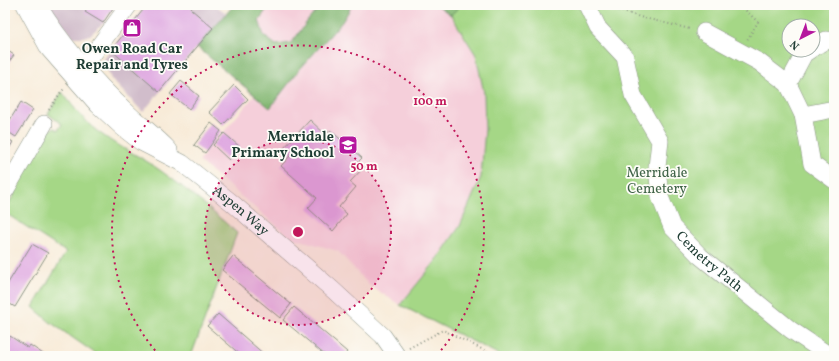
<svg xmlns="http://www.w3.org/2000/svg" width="839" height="361" viewBox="0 0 839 361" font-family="Vollkorn,serif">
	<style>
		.built { fill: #f5cfda }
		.industrial { fill: #d1bdcb }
		.green { fill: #a5d786; stroke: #628a5d; fill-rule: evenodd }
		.forest { fill: #84b873; stroke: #527a54 }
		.building { fill: #dfa9e1 }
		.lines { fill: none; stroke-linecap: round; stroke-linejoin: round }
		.minor-casing { stroke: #8c9486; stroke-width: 18 }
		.path { stroke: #8c9486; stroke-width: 2; stroke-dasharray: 1 3; stroke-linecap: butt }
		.minor { stroke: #fff; stroke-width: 17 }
		.ring { fill: none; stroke: #c2185b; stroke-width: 2; stroke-dasharray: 2 4 }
		.labels { text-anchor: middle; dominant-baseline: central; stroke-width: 3.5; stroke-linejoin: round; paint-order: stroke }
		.poi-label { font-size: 14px; font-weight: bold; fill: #1f3d34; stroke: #fdfcf7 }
		.park-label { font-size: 14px; fill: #406448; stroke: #fdfcf7 }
		.street-label { font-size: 14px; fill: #1f3d34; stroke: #fdfcf7 }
		.centre { fill: #c2185b; stroke: #fdfcf7; stroke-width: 2 }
		.ring-label { font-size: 12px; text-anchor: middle; font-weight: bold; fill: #c2185b; stroke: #fdfcf7; stroke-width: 3.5; stroke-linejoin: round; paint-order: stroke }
	</style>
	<rect width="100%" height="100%" fill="#fdfcf7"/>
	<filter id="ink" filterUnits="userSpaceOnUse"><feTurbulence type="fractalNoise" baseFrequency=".025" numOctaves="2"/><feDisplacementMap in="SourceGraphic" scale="8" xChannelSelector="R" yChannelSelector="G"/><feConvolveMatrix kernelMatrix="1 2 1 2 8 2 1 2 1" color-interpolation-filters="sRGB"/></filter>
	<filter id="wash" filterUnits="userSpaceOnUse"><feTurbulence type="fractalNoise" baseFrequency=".012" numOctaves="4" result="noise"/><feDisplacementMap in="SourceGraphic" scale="16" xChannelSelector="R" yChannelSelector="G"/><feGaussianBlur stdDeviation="0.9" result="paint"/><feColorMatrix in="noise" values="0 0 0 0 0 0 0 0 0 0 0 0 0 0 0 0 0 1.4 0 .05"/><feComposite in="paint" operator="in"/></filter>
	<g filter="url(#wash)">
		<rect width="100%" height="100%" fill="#f8ebd8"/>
		<!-- built -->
		<path class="built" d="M 234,5 L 461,5 L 451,16 L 476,55 L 484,93 L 485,129 L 481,177 L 460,226 L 436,261 L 400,305 L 369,285 L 338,251 L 290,237 L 199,161 L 254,96 L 197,47 Z"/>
		<!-- industrial -->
		<path class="industrial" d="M 48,5 L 115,5 L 103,23 L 90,35 L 83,37 L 73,37 Z
			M 146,5 L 215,5 L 226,13 L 143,112 L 111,79 L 103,60 Z"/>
		<!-- green -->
		<path class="green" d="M 461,5 L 834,5 L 834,356 L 502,356 L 400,305 L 436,261 L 460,226 L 481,177 L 485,129 L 484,93 L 476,55 L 451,15 ZM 789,26 L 813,26 L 813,50 L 789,50 Z
			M 62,92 C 74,108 87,125 104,136 C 118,147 136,154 151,164 C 182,185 209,208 237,233 L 191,356 L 99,356 L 50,322 L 33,307 L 66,252 L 5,213 L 5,210 L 15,193 L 11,191 L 47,131 L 54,128 L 58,130 L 62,124 L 48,114 Z"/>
		<!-- forest -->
		<path class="forest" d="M 234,5 L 270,5 L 259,20 L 264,36 L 276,45 L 291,43 C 301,32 313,9 326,5 C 333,3 342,5 349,5 L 350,9 L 342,22 L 299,70 L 270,108 L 197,47 Z
			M 437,5 L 461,5 L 451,15 Z"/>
		<g id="blocks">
			<!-- building -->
			<path class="building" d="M 88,5 L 115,5 L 103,23 L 85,12 Z
				M 147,5 L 194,5 L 191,9 L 213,28 L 159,92 L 111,50 Z
				M 5,49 L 14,55 L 5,67 Z
				M 181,81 L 199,96 L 189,109 L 170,94 Z
				M 234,85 L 248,99 L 223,125 L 209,112 Z
				M 21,102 L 33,110 L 16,137 L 5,130 L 5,128 Z
				M 310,120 L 326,135 L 330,130 L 362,158 L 357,163 L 363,168 L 350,182 L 356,187 L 339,207 L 347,214 L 333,231 L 308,208 L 317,198 L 281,166 L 291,155 L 283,149 Z
				M 211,123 L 221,131 L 205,153 L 194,145 Z
				M 224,133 L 240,147 L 229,160 L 213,145 Z
				M 5,137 L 13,142 L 5,155 Z
				M 32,244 L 48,253 L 15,307 L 5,301 L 5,288 Z
				M 233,256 L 291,304 L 280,318 L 222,270 Z
				M 294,307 L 347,352 L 344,356 L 326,356 L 283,320 Z
				M 218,314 L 266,356 L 242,356 L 207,326 Z
				M 10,336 L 28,348 L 30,345 L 46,356 L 11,356 L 5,352 L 5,344 Z"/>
		</g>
	</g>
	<g filter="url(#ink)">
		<use href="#blocks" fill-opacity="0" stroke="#8c9486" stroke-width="1"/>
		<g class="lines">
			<defs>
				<g id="minor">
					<path id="s1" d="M 25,5 L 49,49 L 98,105 L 123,128 L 141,142 L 182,163 L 231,202 L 333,290 L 383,336 L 397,356"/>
					<path d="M 38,5 C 63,47 95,82 130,115 C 143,127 157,137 169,150"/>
					<path id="s2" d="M 587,5 L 598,28 L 625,57 L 633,95 L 660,141 L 657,167 L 660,197 L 672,227 L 700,256 L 791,330 L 830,356"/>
					<path d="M 704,32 L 759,62 L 788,84 L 803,115 L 812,164 L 834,180"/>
					<path d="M 813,48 L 826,40 L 834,41"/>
					<path d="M 77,76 L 129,5"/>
					<path d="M 788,84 L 804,54 L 810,50"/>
					<path d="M 803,115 L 834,109"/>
					<path d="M 5,191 L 44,124"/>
				</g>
			</defs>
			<!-- minor casing -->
			<use href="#minor" class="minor-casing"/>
			<!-- path -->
			<path class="path" d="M 603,5 L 640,17 L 690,29
				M 740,5 L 758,22 L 747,40
				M 49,110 L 61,92 L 65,88
				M 409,348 L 443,330 L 496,356"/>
			<!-- minor -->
			<use href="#minor" class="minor"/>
		</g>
	</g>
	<!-- distance rings -->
	<circle cx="298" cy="232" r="93" fill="#c2185b" fill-opacity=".12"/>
	<g class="ring">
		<circle cx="298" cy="232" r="93"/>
		<path d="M159 355A186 186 0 1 1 437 355"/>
	</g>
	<!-- icons -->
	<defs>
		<symbol id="shop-square" viewBox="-11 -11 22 22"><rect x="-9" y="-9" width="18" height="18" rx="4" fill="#b5179e" stroke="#fdfcf7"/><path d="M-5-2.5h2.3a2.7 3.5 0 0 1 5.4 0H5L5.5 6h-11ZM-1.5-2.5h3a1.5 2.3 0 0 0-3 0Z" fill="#fff"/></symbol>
		<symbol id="school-square" viewBox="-11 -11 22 22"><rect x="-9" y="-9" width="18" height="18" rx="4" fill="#b5179e" stroke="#fdfcf7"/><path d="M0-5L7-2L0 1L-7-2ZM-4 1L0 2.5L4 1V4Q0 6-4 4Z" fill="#fff"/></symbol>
	</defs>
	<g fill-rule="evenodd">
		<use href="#shop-square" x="121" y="17" width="22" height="22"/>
		<use href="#school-square" x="337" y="134" width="22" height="22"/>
	</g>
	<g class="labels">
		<!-- poi labels -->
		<g class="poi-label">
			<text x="132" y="49">Owen Road Car<tspan x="132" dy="16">Repair and Tyres</tspan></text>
			<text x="334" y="137" text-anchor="end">Merridale<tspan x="334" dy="16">Primary School</tspan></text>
		</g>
		<!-- park labels -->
		<g class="park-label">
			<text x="657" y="173">Merridale<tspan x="657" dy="16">Cemetery</tspan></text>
		</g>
		<!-- street labels -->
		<g class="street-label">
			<text stroke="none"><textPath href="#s1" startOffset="303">Aspen Way</textPath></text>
			<text stroke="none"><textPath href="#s2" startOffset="297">Cemetry Path</textPath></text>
		</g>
	</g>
	<circle cx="298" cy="232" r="6" class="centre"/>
	<g class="ring-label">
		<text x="430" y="105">100 m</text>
		<text x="364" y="170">50 m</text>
	</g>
	<!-- margin -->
	<rect width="839" height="361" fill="none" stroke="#fdfcf7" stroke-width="20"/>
	<!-- north arrow -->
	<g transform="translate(801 38) rotate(222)"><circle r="19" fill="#fdfcf7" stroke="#a4b0a9"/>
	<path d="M0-3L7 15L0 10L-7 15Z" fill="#b5179e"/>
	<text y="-6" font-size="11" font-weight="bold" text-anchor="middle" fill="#1f3d34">N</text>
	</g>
</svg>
